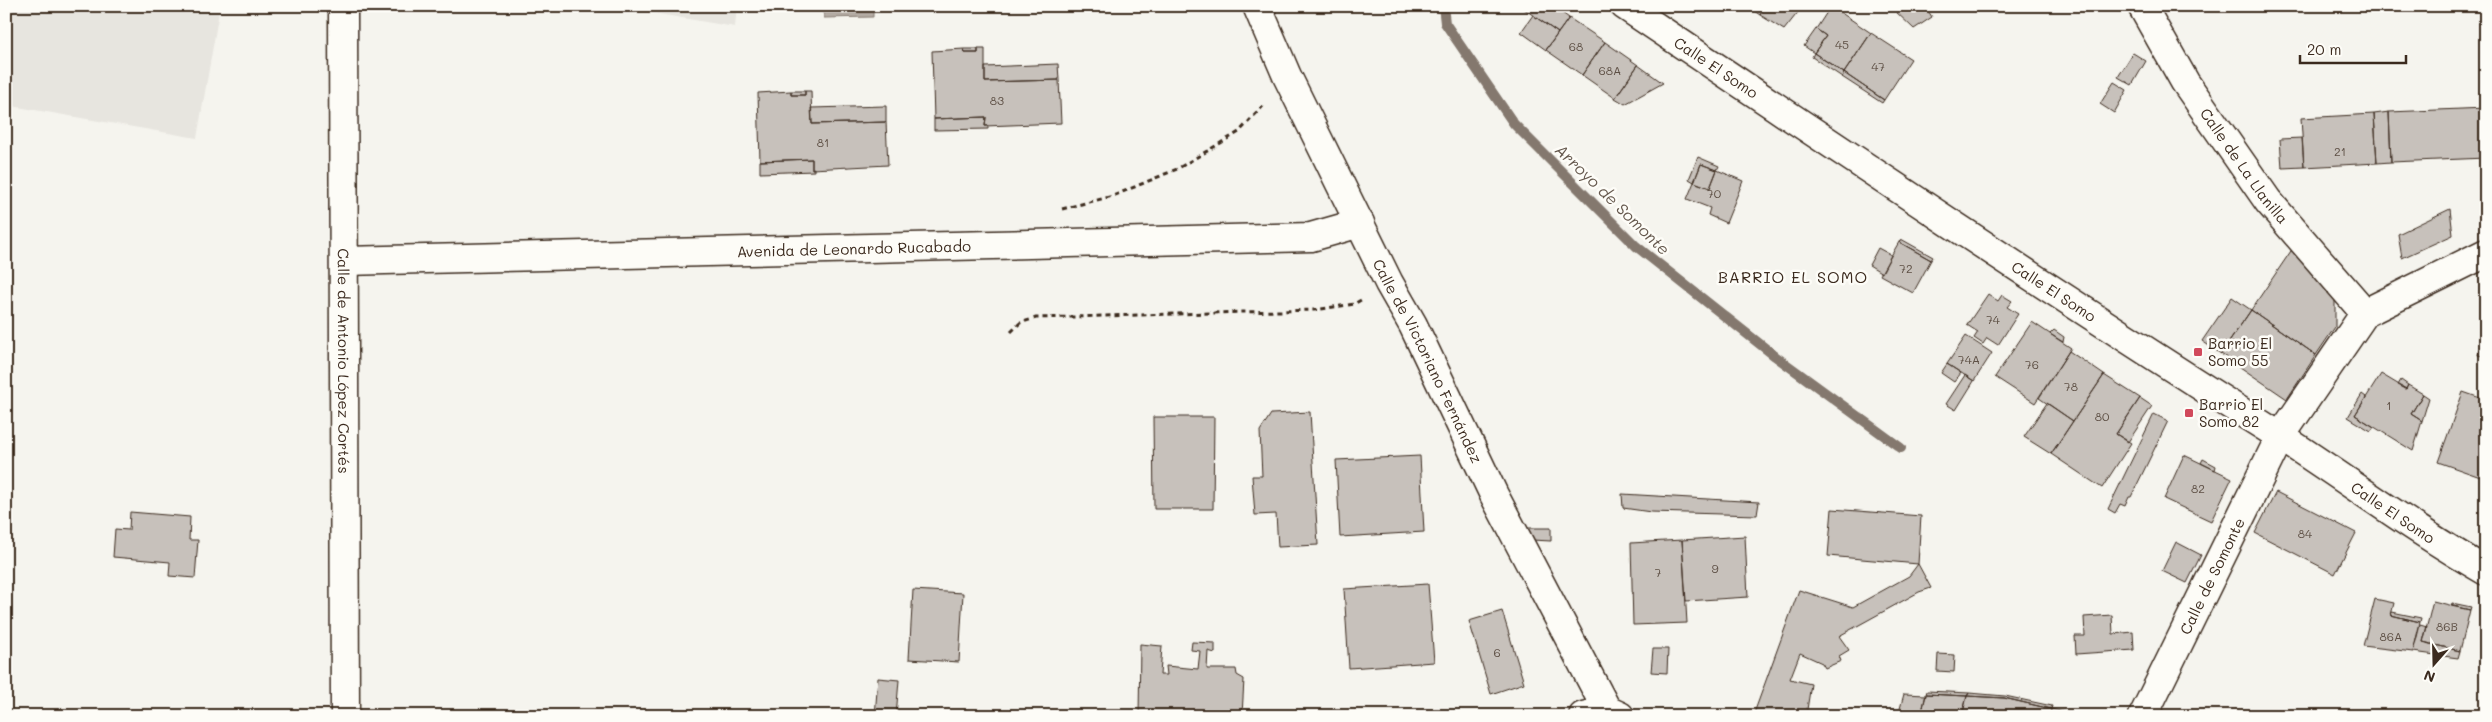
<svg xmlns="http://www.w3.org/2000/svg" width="2492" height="722" viewBox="0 0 2492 722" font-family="Mali,sans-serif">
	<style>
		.built { fill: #e7e5df }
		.water { fill: #b4aca4; stroke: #84786e }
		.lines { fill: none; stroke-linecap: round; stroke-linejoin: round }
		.stream { stroke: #84786e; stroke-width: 10 }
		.building { fill: #c7c1bb; stroke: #3b2a1e }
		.minor-casing { stroke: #3b2a1e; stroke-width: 31 }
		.path { stroke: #3b2a1e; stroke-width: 3; stroke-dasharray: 5 4; stroke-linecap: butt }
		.minor { stroke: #fdfcf7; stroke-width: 28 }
		.poi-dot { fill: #d1495b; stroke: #fdfcf7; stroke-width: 2 }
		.labels { text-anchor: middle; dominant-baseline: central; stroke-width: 5; stroke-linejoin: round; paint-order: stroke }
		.number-label { font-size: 12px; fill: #5e5045 }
		.street-label { font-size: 15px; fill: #3b2a1e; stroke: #fdfcf7 }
		.poi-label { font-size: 15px; fill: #3b2a1e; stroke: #fdfcf7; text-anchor: start }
		.water-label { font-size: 16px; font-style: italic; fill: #65584d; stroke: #fdfcf7 }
		.neighbourhood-label { font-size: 16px; letter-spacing: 1px; fill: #3b2a1e; stroke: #fdfcf7 }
	</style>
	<rect width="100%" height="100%" fill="#f5f4ee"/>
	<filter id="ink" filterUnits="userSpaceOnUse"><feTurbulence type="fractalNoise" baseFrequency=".02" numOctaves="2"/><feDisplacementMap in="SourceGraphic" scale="10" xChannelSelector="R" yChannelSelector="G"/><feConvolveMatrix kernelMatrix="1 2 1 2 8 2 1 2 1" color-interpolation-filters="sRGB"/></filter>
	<g filter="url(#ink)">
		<!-- built -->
		<path class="built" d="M 11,6 L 220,6 L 197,138 L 6,105 L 6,60 Z
			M 612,6 L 737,6 L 735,27 Z"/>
		<!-- water -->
		<path class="water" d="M 824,6 L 873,6 L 873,17 L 824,18 Z"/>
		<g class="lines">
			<!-- stream -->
			<path class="stream" d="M 1443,6 L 1445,23 L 1514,124 L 1636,246 L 1775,356 L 1901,448"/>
		</g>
		<!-- building -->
		<path class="building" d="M 1520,6 L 1553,6 L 1569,18 L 1558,33 Z
			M 1747,6 L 1765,6 L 1760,15 Z
			M 1765,6 L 1803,6 L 1784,30 L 1760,15 Z
			M 1831,6 L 1871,33 L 1844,73 L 1814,53 L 1826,36 L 1816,29 Z
			M 1900,6 L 1925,6 L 1932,17 L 1914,29 L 1894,10 Z
			M 1533,15 L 1558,33 L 1546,50 L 1521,32 Z
			M 1569,18 L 1605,42 L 1582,75 L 1546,50 Z
			M 1816,29 L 1826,36 L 1814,53 L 1804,46 Z
			M 1871,33 L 1911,59 L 1884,100 L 1844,73 Z
			M 1605,42 L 1638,65 L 1615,98 L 1582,75 Z
			M 964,49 L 965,53 L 978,53 L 978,49 L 985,49 L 985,82 L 1059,80 L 1061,123 L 985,126 L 986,117 L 934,119 L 932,51 Z
			M 964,49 L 978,49 L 978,53 L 965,53 Z
			M 1814,53 L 1844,73 L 1842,77 L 1812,57 Z
			M 2133,53 L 2146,61 L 2132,85 L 2118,77 Z
			M 1058,64 L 1059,80 L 985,82 L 985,67 Z
			M 1638,65 L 1663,83 L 1625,104 L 1615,98 Z
			M 1844,73 L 1884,100 L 1882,103 L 1842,77 Z
			M 2114,82 L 2127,90 L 2114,113 L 2100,104 Z
			M 791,91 L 791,95 L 805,95 L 805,91 L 811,91 L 812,124 L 886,122 L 888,165 L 812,169 L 812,159 L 760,161 L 758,93 Z
			M 791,91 L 805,91 L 805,95 L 791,95 Z
			M 886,106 L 886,122 L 812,124 L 811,108 Z
			M 2486,108 L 2486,158 L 2391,162 L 2389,112 Z
			M 2389,112 L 2391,162 L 2377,163 L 2374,114 Z
			M 2374,114 L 2377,163 L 2304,167 L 2301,118 Z
			M 986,117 L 985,126 L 988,126 L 988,129 L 934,130 L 934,119 Z
			M 2302,138 L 2304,167 L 2282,168 L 2280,139 Z
			M 1698,157 L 1719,166 L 1717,170 L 1701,164 L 1694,182 L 1689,179 Z
			M 812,159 L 812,169 L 814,168 L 814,171 L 760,173 L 760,161 Z
			M 1701,164 L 1717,170 L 1710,188 L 1694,182 Z
			M 1717,170 L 1743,181 L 1726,223 L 1708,215 L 1710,208 L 1687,199 L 1694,182 L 1710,188 Z
			M 2450,209 L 2453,235 L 2402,258 L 2398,234 Z
			M 1901,239 L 1933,257 L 1931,260 L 1899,242 Z
			M 1899,242 L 1931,260 L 1913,293 L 1880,275 Z
			M 1878,248 L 1891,255 L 1882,273 L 1869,265 Z
			M 2293,248 L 2335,300 L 2335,327 L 2316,355 L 2251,310 Z
			M 1988,294 L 1998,301 L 2002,295 L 2012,301 L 2007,307 L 2018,314 L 1998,345 L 1987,338 L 1983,344 L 1974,338 L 1978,332 L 1967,325 Z
			M 2232,297 L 2251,310 L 2221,354 L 2202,341 Z
			M 2251,310 L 2316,355 L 2287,399 L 2221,354 Z
			M 2032,322 L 2071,348 L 2035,403 L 1995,377 Z
			M 2054,330 L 2064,337 L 2063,342 L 2050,334 Z
			M 1966,336 L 1992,353 L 1974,381 L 1947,364 Z
			M 2483,337 L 2486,338 L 2486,357 L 2478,355 Z
			M 2069,351 L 2104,375 L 2073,421 L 2039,398 Z
			M 1947,364 L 1961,373 L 1954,382 L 1941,373 Z
			M 2381,374 L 2406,389 L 2408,385 L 2423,394 L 2411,414 L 2422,421 L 2413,451 L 2355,415 Z
			M 1965,375 L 1974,381 L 1956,410 L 1946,404 Z
			M 2104,375 L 2140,398 L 2116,434 L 2131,443 L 2102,488 L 2051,454 Z
			M 2401,380 L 2408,385 L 2406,389 L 2398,385 Z
			M 2463,392 L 2486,400 L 2486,479 L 2438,462 Z
			M 2362,394 L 2366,397 L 2355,415 L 2374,427 L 2371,431 L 2348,417 Z
			M 2423,394 L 2429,398 L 2422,421 L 2411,414 Z
			M 2140,398 L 2152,406 L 2128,442 L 2116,434 Z
			M 2047,403 L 2073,421 L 2051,454 L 2024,437 Z
			M 1310,412 L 1318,545 L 1278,547 L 1276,514 L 1255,515 L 1252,476 L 1262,476 L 1260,431 L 1271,414 Z
			M 2154,414 L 2168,421 L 2131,497 L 2129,497 L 2125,506 L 2120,504 L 2115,513 L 2108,509 Z
			M 1153,417 L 1214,417 L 1213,509 L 1154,509 Z
			M 2184,455 L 2232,478 L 2211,521 L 2164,499 Z
			M 1420,456 L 1424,532 L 1340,537 L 1336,460 Z
			M 2203,459 L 2216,466 L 2215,470 L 2201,463 Z
			M 2276,492 L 2356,533 L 2335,574 L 2255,533 Z
			M 1622,494 L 1759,502 L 1757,515 L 1651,512 L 1623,508 Z
			M 1832,509 L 1921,516 L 1918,564 L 1828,556 Z
			M 130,512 L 190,517 L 189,540 L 198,540 L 195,578 L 169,576 L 170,562 L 113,557 L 115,529 L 129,530 Z
			M 1526,528 L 1551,528 L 1551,541 L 1532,540 Z
			M 1745,536 L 1748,597 L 1686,601 L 1682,540 Z
			M 1682,540 L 1687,623 L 1633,625 L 1631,543 Z
			M 2176,542 L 2201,555 L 2187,583 L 2162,571 Z
			M 1918,564 L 1931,588 L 1919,592 L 1839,636 L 1849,650 L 1839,656 L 1841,661 L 1825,668 L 1822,663 L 1800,653 L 1790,679 L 1811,684 L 1806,716 L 1753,716 L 1799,590 L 1853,607 L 1909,576 Z
			M 1428,584 L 1434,662 L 1349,668 L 1344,589 Z
			M 913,590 L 963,593 L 959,662 L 909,659 Z
			M 2375,599 L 2394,603 L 2391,615 L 2420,622 L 2413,652 L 2363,646 Z
			M 2433,601 L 2470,610 L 2460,651 L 2423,642 Z
			M 2452,603 L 2471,607 L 2470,610 L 2451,606 Z
			M 1502,611 L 1524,683 L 1491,694 L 1469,621 Z
			M 2392,612 L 2421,618 L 2420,622 L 2391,615 Z
			M 2112,615 L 2113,634 L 2133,632 L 2134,650 L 2076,654 L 2075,636 L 2085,636 L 2084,617 Z
			M 2420,625 L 2427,627 L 2423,642 L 2460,651 L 2458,658 L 2413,652 Z
			M 1192,642 L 1215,643 L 1215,653 L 1208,651 L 1207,669 L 1236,669 L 1237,675 L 1244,679 L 1242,716 L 1139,716 L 1140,644 L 1162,646 L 1160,675 L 1167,675 L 1166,666 L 1198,669 L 1200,651 L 1191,650 Z
			M 1653,649 L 1668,649 L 1667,673 L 1651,672 Z
			M 1938,654 L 1955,655 L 1954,672 L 1937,671 Z
			M 878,678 L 899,680 L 896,716 L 875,716 Z
			M 1927,691 L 1969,693 L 1967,696 L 1926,694 Z
			M 1969,693 L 2005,696 L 2052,706 L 2051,709 L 2004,698 L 1967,696 Z
			M 1904,694 L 1926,695 L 1921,716 L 1898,716 Z
			M 1926,694 L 1967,696 L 1962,716 L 1921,716 Z
			M 1967,696 L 2004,698 L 2051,709 L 2050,716 L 1962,716 Z
			M 2051,709 L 2084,716 L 2050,716 Z"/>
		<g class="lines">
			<defs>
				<g id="minor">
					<path id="s1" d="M 343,6 L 345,716"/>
					<path id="s2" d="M 1257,6 L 1287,76 L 1389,283 L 1413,325 L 1494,495 L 1607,710 L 1620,716"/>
					<path id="s3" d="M 1625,6 C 1841,151 2058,296 2278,435 C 2348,480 2414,530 2486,571"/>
					<path id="s4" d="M 2142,6 L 2185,82 L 2268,201 L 2365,313"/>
					<path id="s5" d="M 345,261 L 1311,237 L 1360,223"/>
					<path d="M 1583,716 L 1607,710"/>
					<path id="s6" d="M 2143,716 L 2280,437 L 2365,313 L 2486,253"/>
				</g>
			</defs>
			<!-- minor casing -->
			<use href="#minor" class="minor-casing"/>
			<!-- path -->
			<path class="path" d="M 1062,209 L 1113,196 L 1177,169 L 1239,132 L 1264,105
				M 1011,332 L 1020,323 L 1036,318 L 1314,310 L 1354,304 L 1361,300"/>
			<!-- minor -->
			<use href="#minor" class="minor"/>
		</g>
	</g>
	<!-- markers -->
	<g class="poi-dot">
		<rect x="2193" y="347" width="10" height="10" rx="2.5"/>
		<rect x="2184" y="408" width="10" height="10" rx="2.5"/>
	</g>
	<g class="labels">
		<!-- number labels -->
		<g class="number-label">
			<text x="1842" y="44">45</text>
			<text x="1576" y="46">68</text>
			<text x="1878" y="66">47</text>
			<text x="1610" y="70">68A</text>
			<text x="997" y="100">83</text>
			<text x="823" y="142">81</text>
			<text x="2340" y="151">21</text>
			<text x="1714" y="193">70</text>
			<text x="1906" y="268">72</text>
			<text x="1993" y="319">74</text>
			<text x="1969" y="359">74A</text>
			<text x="2032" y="364">76</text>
			<text x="2071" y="386">78</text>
			<text x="2389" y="405">1</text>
			<text x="2102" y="416">80</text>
			<text x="2198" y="488">82</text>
			<text x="2305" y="533">84</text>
			<text x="1715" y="568">9</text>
			<text x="1658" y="572">7</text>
			<text x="2447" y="626">86B</text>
			<text x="2391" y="636">86A</text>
			<text x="1497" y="652">6</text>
		</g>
		<!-- street labels -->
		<g class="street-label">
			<text stroke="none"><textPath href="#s3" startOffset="110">Calle El Somo</textPath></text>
			<text stroke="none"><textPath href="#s4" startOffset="190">Calle de La Llanilla</textPath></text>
			<text stroke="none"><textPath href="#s5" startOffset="509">Avenida de Leonardo Rucabado</textPath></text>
			<text stroke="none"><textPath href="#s3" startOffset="515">Calle El Somo</textPath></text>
			<text stroke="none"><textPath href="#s2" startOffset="394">Calle de Victoriano Fernández</textPath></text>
			<text stroke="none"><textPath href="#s1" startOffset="355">Calle de Antonio López Cortés</textPath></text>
			<text stroke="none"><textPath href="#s3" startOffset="920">Calle El Somo</textPath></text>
			<text stroke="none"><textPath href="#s6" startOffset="156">Calle de Somonte</textPath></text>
		</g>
		<!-- poi labels -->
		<g class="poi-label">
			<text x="2208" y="343">Barrio El<tspan x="2208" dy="17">Somo 55</tspan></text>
			<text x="2199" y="404">Barrio El<tspan x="2199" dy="17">Somo 82</tspan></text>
		</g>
		<!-- water labels -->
		<g class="water-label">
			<text transform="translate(1613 199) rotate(44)">Arroyo de Somonte</text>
		</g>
		<!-- neighbourhood labels -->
		<g class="neighbourhood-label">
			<text x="1793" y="276">BARRIO EL SOMO</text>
		</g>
	</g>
	<!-- margin -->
	<rect width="2492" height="722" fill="none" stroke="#fdfcf7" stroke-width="25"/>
	<rect x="12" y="12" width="2467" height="697" fill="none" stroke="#3b2a1e" stroke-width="2" filter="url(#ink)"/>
	<!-- north arrow -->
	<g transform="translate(2434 664) rotate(200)" stroke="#fdfcf7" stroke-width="4" paint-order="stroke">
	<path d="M0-4L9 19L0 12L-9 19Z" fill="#3b2a1e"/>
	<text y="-8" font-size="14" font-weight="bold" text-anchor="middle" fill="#3b2a1e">N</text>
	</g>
	<!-- scale -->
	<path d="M2300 55v8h106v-8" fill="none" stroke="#3b2a1e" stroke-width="2.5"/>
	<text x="2307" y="55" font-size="15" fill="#3b2a1e" stroke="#fdfcf7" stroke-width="4" paint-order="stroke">20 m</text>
</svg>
